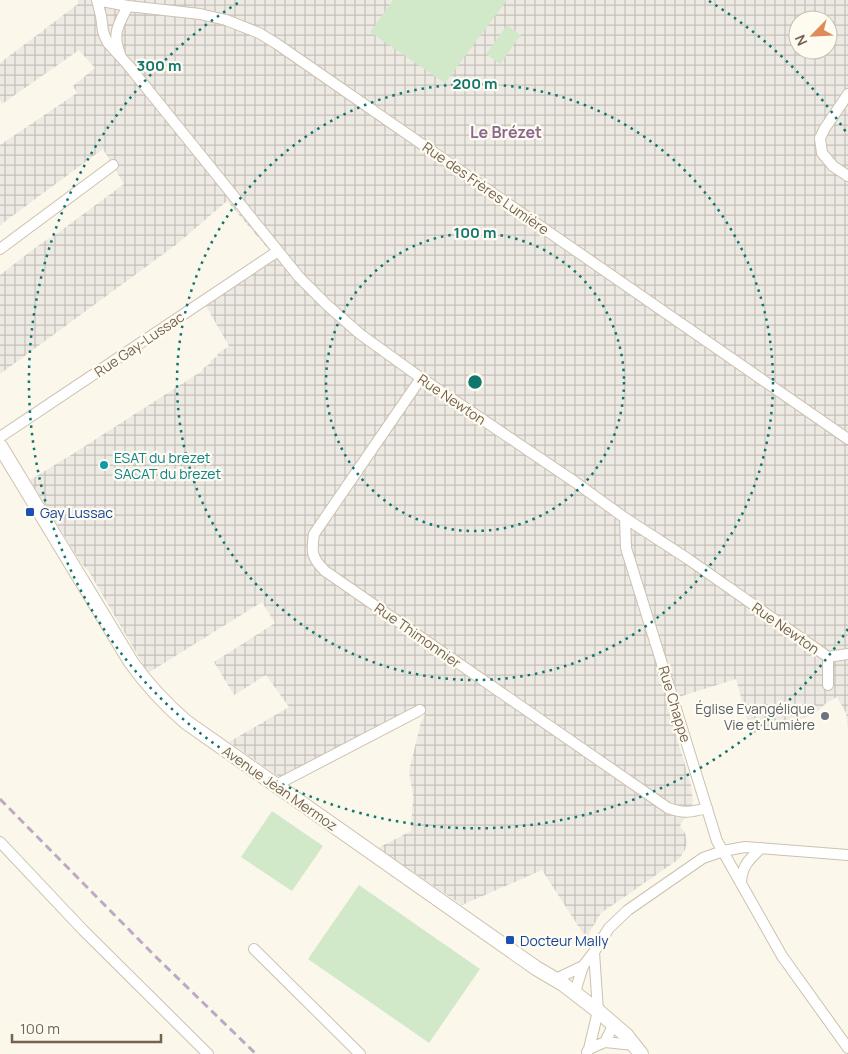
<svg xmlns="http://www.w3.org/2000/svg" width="848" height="1054" viewBox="0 0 848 1054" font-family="Manrope,sans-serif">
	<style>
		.industrial { fill: url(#industrial-grid); fill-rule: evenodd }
		.garden { fill: #d1e9c9 }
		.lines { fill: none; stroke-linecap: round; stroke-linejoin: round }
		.street-casing { stroke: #cdc1b1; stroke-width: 12 }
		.secondary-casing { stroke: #d0c2ae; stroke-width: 16 }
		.street { stroke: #fff; stroke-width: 10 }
		.secondary { stroke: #fff; stroke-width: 14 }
		.rail { stroke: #bda9c5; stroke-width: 3; stroke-dasharray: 8 5; stroke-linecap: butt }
		.ring { fill: none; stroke: #0f766e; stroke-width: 2.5; stroke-dasharray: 2.5 5 }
		.culture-dot { fill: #0f9aa8; stroke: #fefbf1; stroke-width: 2 }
		.transit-dot { fill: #1a4fb4; stroke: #fefbf1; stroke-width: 2 }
		.worship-dot { fill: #6b7280; stroke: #fefbf1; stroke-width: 2 }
		.labels { text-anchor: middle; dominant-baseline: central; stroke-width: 4.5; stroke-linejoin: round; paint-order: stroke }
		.street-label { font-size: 14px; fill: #75624f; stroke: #fefbf1 }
		.culture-label { font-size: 14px; fill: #0d838f; stroke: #fefbf1; text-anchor: start }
		.transit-label { font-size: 14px; fill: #164399; stroke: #fefbf1; text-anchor: start }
		.worship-label { font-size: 14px; fill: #5b616d; stroke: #fefbf1; text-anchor: end }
		.quarter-label { font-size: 16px; font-weight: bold; fill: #896790; stroke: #fefbf1 }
		.centre { fill: #0f766e; stroke: #fefbf1; stroke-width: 2.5 }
		.ring-label { font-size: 15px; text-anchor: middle; font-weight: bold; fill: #0f766e; stroke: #fefbf1; stroke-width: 4.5; stroke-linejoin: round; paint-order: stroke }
	</style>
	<defs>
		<pattern id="industrial-grid" width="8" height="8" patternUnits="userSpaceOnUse" patternTransform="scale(1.25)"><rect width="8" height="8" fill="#ede9e3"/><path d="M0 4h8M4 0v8" fill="none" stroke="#c5c0ba"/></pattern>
	</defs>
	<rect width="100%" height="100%" fill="#fbf7eb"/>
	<!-- industrial -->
	<path class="industrial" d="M 78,0 L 848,0 L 848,728 L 846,713 L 837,697 L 826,703 L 818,711 L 801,719 L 751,734 L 736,679 L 666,701 L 691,785 L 693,803 L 680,826 L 685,833 L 687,842 L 685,850 L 679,859 L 601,913 L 586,938 L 542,870 L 462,905 L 378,848 L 411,831 L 413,796 L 409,771 L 421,722 L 425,715 L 420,710 L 285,781 L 229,742 L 289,707 L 266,675 L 234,695 L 214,662 L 275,623 L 262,602 L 148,673 L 88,570 L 81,563 L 30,480 L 71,455 L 202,371 L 202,369 L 211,363 L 210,361 L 218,356 L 217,354 L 229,346 L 206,306 L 276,258 L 227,201 L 177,244 L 0,374 L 0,275 L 35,248 L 49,238 L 51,238 L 124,184 L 103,149 L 0,225 L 0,145 L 77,93 L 73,86 L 95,68 L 79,50 L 2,104 L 0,100 L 0,63 L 78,4 ZM 798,20 L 828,20 L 828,50 L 798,50 Z"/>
	<!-- garden -->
	<path class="garden" d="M 393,0 L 507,0 L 445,83 L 370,32 Z
		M 507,25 L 521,35 L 500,64 L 486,54 Z
		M 272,811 L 323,846 L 292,891 L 241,857 Z
		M 359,885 L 480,969 L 429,1043 L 308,959 Z"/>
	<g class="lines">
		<defs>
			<path id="street" d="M 97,0 L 101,16 L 103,31 L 105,37 L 108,43 L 128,65 L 299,277 L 327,305 L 360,334 L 421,378 L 575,482 L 625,518 L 688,559 L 828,657 L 848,654
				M 97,0 L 128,6 L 200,14 L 226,20 L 259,33 L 277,44 L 848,439
				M 120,54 C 112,34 118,25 128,6
				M 848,94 L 825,128 L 820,138 L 822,153 L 833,166 L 848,176
				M 0,249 L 113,165
				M 421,378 L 314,534 C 311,553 312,558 325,571 L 668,808 C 684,814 691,812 707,808
				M 0,437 L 278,251
				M 625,518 L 626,548 L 717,841 L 782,956 L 848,1048
				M 828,657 L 828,685
				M 276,785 L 420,710
				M 0,842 L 83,930 L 208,1054
				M 741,883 C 742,865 749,860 761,848
				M 254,949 L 360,1054
				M 554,980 L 583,966
				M 575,992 L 583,966 L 594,952 L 609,928 L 628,910 L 703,858 L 723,851 L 745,847 L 848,855
				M 605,1042 L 634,1045
				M 589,1049 L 598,1011 L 594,952
				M 587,1052 L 589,1049 L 605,1042 L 614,1024"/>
			<path id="secondary" d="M 0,446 L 131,662 C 148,686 164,703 186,722 L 536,968 L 563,984 L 598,1011 L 626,1035 L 641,1054"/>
		</defs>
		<!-- street casing -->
		<use href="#street" class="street-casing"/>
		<!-- secondary casing -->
		<use href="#secondary" class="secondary-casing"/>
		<!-- street -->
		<use href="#street" class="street"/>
		<!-- secondary -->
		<use href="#secondary" class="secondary"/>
		<!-- rail -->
		<path class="rail" d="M 0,799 L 156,957 L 256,1054"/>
	</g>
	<!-- distance rings -->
	<g class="ring">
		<circle cx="475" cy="382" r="149"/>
		<circle cx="475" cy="382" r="298"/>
		<path d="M848 629A447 447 0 1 1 241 1M709 1A447 447 0 0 1 848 135"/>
	</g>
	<!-- markers -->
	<circle class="culture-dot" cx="104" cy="465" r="5"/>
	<g class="transit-dot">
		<rect x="25" y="507" width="10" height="10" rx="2.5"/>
		<rect x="505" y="935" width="10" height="10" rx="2.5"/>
	</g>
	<circle class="worship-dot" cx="825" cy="716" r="5"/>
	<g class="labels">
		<!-- street labels -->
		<g class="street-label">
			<text transform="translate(486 188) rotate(35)">Rue des Frères Lumière</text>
			<text transform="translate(139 344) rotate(-34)">Rue Gay-Lussac</text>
			<text transform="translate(452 399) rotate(34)">Rue Newton</text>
			<text transform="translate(786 628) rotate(35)">Rue Newton</text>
			<text transform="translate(418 635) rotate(35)">Rue Thimonnier</text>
			<text transform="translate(675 704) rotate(73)">Rue Chappe</text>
			<text transform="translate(280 788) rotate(35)">Avenue Jean Mermoz</text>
		</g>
		<!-- culture labels -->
		<g class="culture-label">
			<text x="114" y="457">ESAT du brezet<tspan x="114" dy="16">SACAT du brezet</tspan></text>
		</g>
		<!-- transit labels -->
		<g class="transit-label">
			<text x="40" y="512">Gay Lussac</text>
			<text x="520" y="940">Docteur Mally</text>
		</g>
		<!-- worship labels -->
		<g class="worship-label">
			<text x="815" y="708">Église Evangélique<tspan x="815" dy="16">Vie et Lumière</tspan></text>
		</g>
		<!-- quarter labels -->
		<g class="quarter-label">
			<text x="506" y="132">Le Brézet</text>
		</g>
	</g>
	<circle cx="475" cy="382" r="8" class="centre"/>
	<g class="ring-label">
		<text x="159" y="71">300 m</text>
		<text x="475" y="89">200 m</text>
		<text x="475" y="238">100 m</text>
	</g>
	<!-- north arrow -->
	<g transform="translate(813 35) rotate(246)"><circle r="24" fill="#fefbf1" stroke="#c7beb0"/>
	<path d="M0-4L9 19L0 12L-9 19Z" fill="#dc8b59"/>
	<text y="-8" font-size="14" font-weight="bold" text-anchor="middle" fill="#75624f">N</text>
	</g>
	<!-- scale -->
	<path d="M12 1034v8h149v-8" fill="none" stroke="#75624f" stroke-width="2.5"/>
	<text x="20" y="1034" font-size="15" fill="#75624f" stroke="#fefbf1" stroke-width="4" paint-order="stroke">100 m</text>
</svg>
